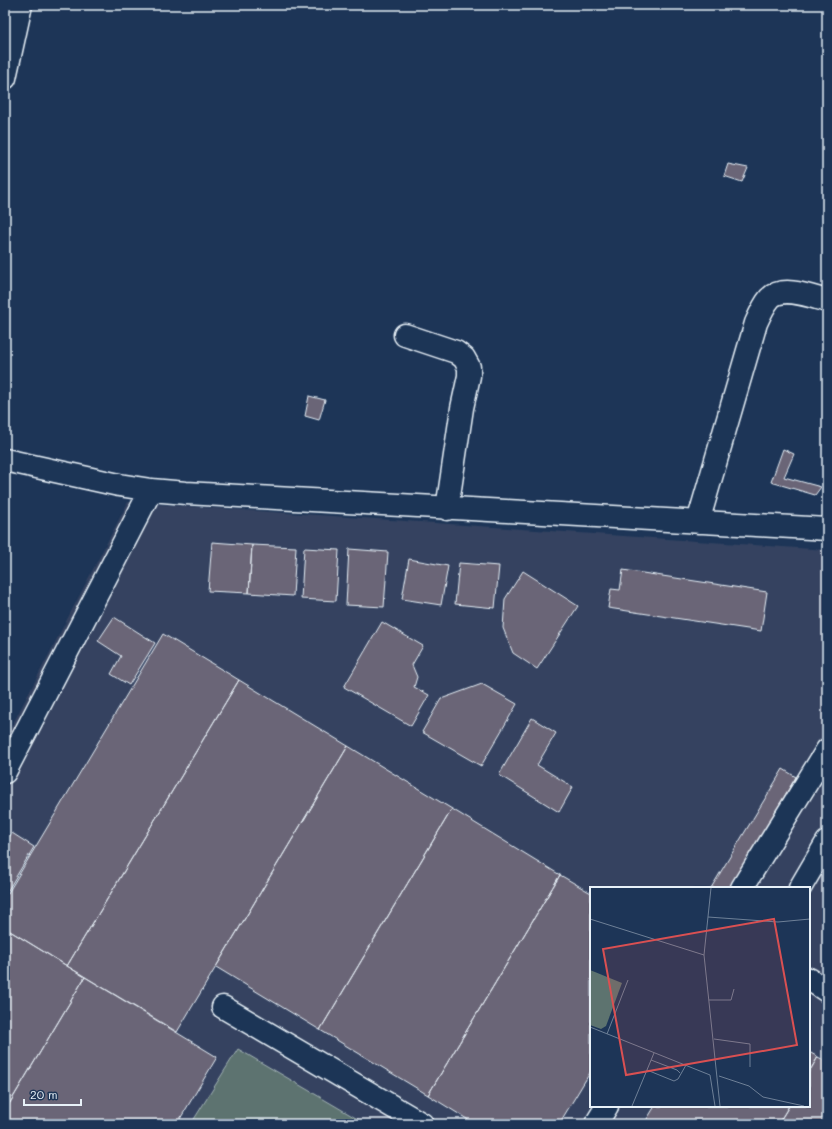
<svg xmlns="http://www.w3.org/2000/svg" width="832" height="1129" viewBox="0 0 832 1129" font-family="Mali,sans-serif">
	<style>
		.built { fill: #344361; fill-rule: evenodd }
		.green { fill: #5d736f; stroke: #a2b2b4 }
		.building { fill: #6a6577; stroke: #e8f1f8 }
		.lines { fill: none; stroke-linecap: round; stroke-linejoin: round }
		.minor-casing { stroke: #e8f1f8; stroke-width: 25 }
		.minor { stroke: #1d3557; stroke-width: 22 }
		.inset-road { fill: none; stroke: #6e8097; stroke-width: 1 }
		.view { fill: #da5052; fill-opacity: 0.15; stroke: #da5052; stroke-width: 2 }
		.inset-edge { fill: none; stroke: #e8f1f8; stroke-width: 2 }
	</style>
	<rect width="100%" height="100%" fill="#1d3557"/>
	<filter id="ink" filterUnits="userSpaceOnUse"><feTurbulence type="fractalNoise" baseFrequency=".025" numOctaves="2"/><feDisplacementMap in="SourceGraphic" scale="8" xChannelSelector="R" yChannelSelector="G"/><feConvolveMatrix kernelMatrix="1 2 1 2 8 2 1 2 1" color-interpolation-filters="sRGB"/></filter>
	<g filter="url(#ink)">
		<!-- built -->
		<path class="built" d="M 128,502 L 827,550 L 827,1124 L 5,1124 L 5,739 ZM 591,888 L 809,888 L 809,1106 L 591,1106 Z"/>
		<!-- green -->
		<path class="green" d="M 238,1049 L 366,1124 L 191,1124 Z"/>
		<!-- building -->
		<path class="building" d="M 728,164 L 748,168 L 742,182 L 724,176 Z
			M 309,396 L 325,400 L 319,420 L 305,416 Z
			M 783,449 L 794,454 L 784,477 L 821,487 L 815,495 L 771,482 Z
			M 212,542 L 252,545 L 249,593 L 208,591 Z
			M 252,545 L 296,547 L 293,596 L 249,593 Z
			M 304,548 L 339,550 L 336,601 L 301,599 Z
			M 349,549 L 388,552 L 384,607 L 346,605 Z
			M 409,559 L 448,566 L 441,605 L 402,599 Z
			M 459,563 L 499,566 L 495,608 L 455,604 Z
			M 623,570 L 767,592 L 761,631 L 608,608 L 611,589 L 620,590 Z
			M 523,571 L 578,606 L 537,669 L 513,653 L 503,628 L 505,599 Z
			M 114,617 L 155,643 L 129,685 L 111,674 L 121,656 L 98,641 Z
			M 382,622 L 423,646 L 412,665 L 417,677 L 414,687 L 429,695 L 411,726 L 344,687 Z
			M 163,634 L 239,680 L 67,966 L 5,928 L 5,898 Z
			M 239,680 L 348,746 L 177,1032 L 67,966 Z
			M 482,684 L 517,704 L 481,766 L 422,732 L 441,699 Z
			M 532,718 L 556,733 L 537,765 L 573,787 L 559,812 L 499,775 Z
			M 348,746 L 452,809 L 320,1030 L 216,967 Z
			M 783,769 L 796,777 L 730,888 L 711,888 Z
			M 452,809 L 560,875 L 428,1095 L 320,1030 Z
			M 12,833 L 34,847 L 5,895 L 5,843 Z
			M 560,875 L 591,893 L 591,1071 L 559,1124 L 475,1124 L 428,1095 Z
			M 5,928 L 85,977 L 5,1111 Z
			M 85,977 L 217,1057 L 177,1124 L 5,1124 L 5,1111 Z
			M 809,1052 L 818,1057 L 809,1072 Z
			M 818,1057 L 827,1062 L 827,1124 L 778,1124 L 789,1106 L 809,1106 L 809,1072 Z
			M 655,1106 L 789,1106 L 778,1124 L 644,1124 Z"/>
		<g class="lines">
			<defs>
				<path id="minor" d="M 5,78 L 21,5
					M 405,335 L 456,352 L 464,358 L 469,367 L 469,376 L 462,408 L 447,509
					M 5,460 L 119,485 L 151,490 L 186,493 L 827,529
					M 698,522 L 756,323 C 760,314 764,305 770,298 C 783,285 812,297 827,301
					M 5,772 L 151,490
					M 742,888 L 827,750
					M 800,888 L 827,842
					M 809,979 L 827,991
					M 223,1007 L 422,1124
					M 596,1124 L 607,1106"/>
			</defs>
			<!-- minor casing -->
			<use href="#minor" class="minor-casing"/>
			<!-- minor -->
			<use href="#minor" class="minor"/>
		</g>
	</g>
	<!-- overview -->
	<g transform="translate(590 887)">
		<rect width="220" height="220" fill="#1d3557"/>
		<path d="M 0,83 L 32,96 L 16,139 L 11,142 L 0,138 Z" fill="#5d736f"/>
		<path class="inset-road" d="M 121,1 L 114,68 L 130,219M 118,30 L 188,35 L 220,32M 0,32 L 114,68M 119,113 L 141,113 L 144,102M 0,140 L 120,188 L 125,219M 17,147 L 38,93M 124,152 L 160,157 L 160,180M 61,173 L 87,183 L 90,186M 57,183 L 84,194 L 88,192 L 96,178M 129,189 L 159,199 L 173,210 L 214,219M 42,219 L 64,166"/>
		<path class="view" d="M 184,32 L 207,158 L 36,188 L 13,62 Z"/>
		<rect width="220" height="220" class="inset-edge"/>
	</g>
	<!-- margin -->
	<rect width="832" height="1129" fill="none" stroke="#1d3557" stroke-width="20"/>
	<rect x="10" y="10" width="812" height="1109" fill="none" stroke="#e8f1f8" stroke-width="1.5" filter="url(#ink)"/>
	<!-- scale -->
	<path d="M24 1099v6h57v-6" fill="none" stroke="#e8f1f8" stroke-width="2"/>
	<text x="30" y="1099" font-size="12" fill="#e8f1f8" stroke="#1d3557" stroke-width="3" paint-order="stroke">20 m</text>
</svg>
